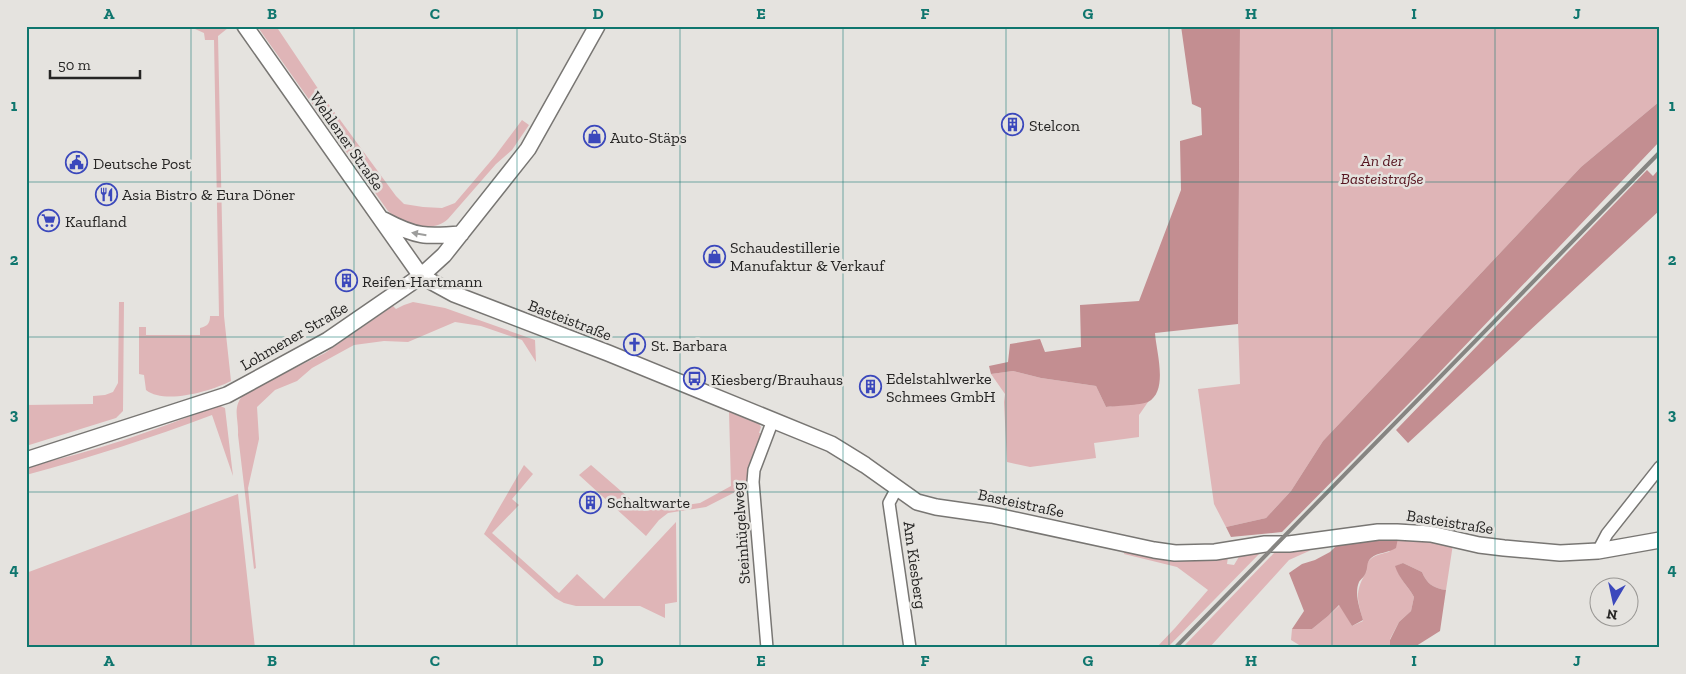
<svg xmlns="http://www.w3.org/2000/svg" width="1686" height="674" viewBox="0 0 1686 674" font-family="'Zilla Slab',serif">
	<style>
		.green { fill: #dfb5b7 }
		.forest { fill: #c38e91 }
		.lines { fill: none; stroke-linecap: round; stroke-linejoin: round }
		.street-casing { stroke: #787673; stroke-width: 14 }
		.secondary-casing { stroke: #787673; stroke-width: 18 }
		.street { stroke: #fff; stroke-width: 11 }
		.secondary { stroke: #fff; stroke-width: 15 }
		.rail { stroke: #868582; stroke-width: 4 }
		.oneway { fill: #9d9d9c }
		.grid { fill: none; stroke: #0f766e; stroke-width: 1; stroke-opacity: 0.55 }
		.labels { text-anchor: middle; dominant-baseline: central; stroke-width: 5; stroke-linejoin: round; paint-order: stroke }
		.poi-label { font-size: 16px; fill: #262524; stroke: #e5e3df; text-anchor: start }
		.street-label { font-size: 16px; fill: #262524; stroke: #e5e3df }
		.park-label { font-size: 16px; font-style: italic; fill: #561520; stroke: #e5e3df }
		.neatline { fill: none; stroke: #0f766e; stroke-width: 2 }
		.grid-label { font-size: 16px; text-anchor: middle; font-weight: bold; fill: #0f766e }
	</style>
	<rect width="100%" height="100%" fill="#e5e3df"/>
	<!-- green -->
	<path class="green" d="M 195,26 L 227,26 L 228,28 L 218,36 L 224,316 L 231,381 C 211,391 165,405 146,390 L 144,375 L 139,374 L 139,327 L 146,327 L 146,335 L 200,335 L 200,328 C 208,326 210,323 210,316 L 219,316 L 214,40 L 205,40 L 204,33 L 195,29 Z
		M 257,26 L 276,26 L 327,102 L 396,196 L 404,204 L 423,207 L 442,208 L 455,203 L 495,156 L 522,120 L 529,125 L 512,150 L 496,164 L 448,219 C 440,226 433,227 422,226 L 422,231 L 400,221 L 388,211 Z
		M 1240,26 L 1660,26 L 1660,101 L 1581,167 L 1323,441 L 1291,491 L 1266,518 L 1226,527 L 1214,504 L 1198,389 L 1240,384 L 1238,324 Z
		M 119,302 L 124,302 L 123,411 L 116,418 L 26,446 L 26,405 L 93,404 L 93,396 L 105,395 L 113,392 L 118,383 Z
		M 413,302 L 445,308 L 535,340 L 536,362 L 522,340 L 481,326 L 455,322 L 408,342 L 384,341 L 354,345 L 312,368 L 297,381 L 275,390 L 257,407 L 259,439 L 248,488 L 256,568 L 254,569 L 238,435 C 239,418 231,407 245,393 L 325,353 L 393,306 L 396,309 L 404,305 Z
		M 1013,371 L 1041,378 L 1096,386 L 1106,407 L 1148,402 L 1139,415 L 1139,437 L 1094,443 L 1096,458 L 1030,467 L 1007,462 L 1004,402 L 1005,394 L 991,374 Z
		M 218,405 L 225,408 L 233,476 L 212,415 C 151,438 89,458 26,475 L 26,467 C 92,452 155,431 218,405 Z
		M 729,412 L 759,424 L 761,427 L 759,433 L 763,434 L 747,482 L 743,488 L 706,507 L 668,513 L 659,520 L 646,536 L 579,475 L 591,465 L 644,511 L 700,503 L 731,486 Z
		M 524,465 L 533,474 L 512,499 L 519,505 L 492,533 L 559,593 L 577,574 L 604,599 L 676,522 L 677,602 L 665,604 L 665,618 L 640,606 L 576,606 L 564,603 L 555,598 L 484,534 Z
		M 238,494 L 255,648 L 26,648 L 26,573 Z
		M 1398,538 L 1415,538 L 1453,544 L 1446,590 C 1433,588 1427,584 1422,572 L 1403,563 L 1396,566 C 1399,579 1408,586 1414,597 L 1411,611 L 1399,622 L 1390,639 L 1390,648 L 1304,648 L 1291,640 L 1292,629 L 1312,629 L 1328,616 L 1340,605 L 1352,626 L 1363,621 C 1358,600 1354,594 1365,574 C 1368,568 1365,573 1366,566 C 1369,556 1380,554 1389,552 Z
		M 1312,548 L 1309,551 L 1289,560 L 1209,648 L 1182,648 L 1275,552 Z
		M 1125,550 L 1228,557 L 1227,564 L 1234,565 L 1240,555 L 1262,551 L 1167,648 L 1156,648 L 1175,628 L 1208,590 L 1177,567 L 1124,554 Z"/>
	<!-- forest -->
	<path class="forest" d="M 1181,26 L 1240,26 L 1238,324 L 1155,333 C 1156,351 1169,391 1148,402 C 1141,405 1115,406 1106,407 L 1096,386 L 1041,378 L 1013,371 L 991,374 L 989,366 L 1008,362 L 1010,344 L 1040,339 L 1045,352 L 1081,347 L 1080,305 L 1139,301 L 1181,190 L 1180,141 L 1202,135 L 1201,108 L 1192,104 Z
		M 1660,101 L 1660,141 L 1436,376 L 1282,532 L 1231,537 L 1226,527 L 1266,518 L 1291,491 L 1323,441 L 1581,167 Z
		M 1660,168 L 1660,210 L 1408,443 L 1396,430 L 1647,170 L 1653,176 Z
		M 1398,538 L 1396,548 C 1389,553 1378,552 1371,558 C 1366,563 1368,567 1366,572 C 1365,576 1361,579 1359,582 C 1354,594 1360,609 1363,620 L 1352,626 L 1339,605 L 1328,616 L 1312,629 L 1292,629 L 1304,611 L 1289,573 L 1302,564 L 1315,560 L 1330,552 L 1337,545 Z
		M 1403,563 L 1422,572 C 1427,584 1433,588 1446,590 L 1440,631 L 1413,648 L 1390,648 L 1390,640 L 1399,622 L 1411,611 L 1414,597 C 1408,586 1399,579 1395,566 Z"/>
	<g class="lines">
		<defs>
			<path id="street" d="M 897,488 L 889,503 L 910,648
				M 1598,551 L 1607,534 L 1660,467
				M 767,648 L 753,482 L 754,470 L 773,420"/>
			<path id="secondary" d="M 245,26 L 421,276 L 454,294 L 608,353 L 831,444 L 865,465 L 917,502 L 936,507 L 992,515 L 1154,550 L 1175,553 L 1215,552 L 1265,544 L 1289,544 L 1378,532 L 1397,532 L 1431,534 L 1479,545 L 1504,548 L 1560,553 L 1598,551 L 1660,540
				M 384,220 C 416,237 426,237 461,234
				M 26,460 L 227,395 L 328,340 L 421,276 L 444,255 L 528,149 L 597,26"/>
		</defs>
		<!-- street casing -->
		<use href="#street" class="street-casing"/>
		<!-- secondary casing -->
		<use href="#secondary" class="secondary-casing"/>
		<!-- street -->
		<use href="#street" class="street"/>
		<!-- secondary -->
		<use href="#secondary" class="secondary"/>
		<!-- rail -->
		<path class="rail" d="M 1175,648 L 1660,152"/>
	</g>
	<!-- one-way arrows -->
	<defs><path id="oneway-solid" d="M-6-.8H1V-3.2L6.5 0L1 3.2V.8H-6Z" transform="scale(1.25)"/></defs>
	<use class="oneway" href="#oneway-solid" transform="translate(419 234) rotate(-170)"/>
	<!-- grid -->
	<path class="grid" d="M 191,26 L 191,648M 354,26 L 354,648M 517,26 L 517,648M 680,26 L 680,648M 843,26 L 843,648M 1006,26 L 1006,648M 1169,26 L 1169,648M 1332,26 L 1332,648M 1495,26 L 1495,648M 26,182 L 1660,182M 26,337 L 1660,337M 26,492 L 1660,492"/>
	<!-- icons -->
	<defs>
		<symbol id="building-ring" viewBox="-11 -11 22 22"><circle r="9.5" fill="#e5e3df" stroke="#3b48bc" stroke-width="1.5"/><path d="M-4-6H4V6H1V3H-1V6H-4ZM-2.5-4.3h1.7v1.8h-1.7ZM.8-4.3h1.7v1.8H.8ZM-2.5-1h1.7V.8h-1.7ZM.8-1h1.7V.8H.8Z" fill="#3b48bc"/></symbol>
		<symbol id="shop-ring" viewBox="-11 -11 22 22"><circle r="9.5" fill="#e5e3df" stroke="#3b48bc" stroke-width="1.5"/><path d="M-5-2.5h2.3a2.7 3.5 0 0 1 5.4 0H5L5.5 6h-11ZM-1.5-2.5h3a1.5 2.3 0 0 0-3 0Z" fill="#3b48bc"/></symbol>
		<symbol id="civic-ring" viewBox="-11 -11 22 22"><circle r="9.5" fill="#e5e3df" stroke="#3b48bc" stroke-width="1.5"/><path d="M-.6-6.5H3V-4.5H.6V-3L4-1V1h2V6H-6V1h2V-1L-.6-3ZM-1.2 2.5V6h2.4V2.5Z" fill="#3b48bc"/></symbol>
		<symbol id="restaurant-ring" viewBox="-11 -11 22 22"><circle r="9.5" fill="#e5e3df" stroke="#3b48bc" stroke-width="1.5"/><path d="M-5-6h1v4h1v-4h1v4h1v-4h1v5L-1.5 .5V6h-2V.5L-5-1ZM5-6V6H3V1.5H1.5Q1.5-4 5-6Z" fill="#3b48bc"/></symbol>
		<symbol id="supermarket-ring" viewBox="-11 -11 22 22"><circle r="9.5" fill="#e5e3df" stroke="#3b48bc" stroke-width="1.5"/><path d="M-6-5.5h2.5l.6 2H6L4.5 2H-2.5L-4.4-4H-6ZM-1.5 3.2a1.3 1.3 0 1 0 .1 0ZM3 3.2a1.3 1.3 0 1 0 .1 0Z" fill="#3b48bc"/></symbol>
		<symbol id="church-ring" viewBox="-11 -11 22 22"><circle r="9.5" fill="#e5e3df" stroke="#3b48bc" stroke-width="1.5"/><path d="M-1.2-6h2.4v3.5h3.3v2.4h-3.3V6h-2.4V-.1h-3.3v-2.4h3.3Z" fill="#3b48bc"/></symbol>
		<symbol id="bus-ring" viewBox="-11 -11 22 22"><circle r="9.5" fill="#e5e3df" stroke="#3b48bc" stroke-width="1.5"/><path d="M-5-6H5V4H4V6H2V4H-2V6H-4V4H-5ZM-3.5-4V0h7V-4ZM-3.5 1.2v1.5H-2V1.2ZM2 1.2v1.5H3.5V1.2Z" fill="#3b48bc"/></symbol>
	</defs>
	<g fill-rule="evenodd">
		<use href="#building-ring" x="1000" y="112" width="25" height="25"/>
		<use href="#shop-ring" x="582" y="124" width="25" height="25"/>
		<use href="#civic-ring" x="64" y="150" width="25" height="25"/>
		<use href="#restaurant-ring" x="94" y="182" width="25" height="25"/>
		<use href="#supermarket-ring" x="36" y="208" width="25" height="25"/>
		<use href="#shop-ring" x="702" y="244" width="25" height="25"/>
		<use href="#building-ring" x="334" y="268" width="25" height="25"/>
		<use href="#church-ring" x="622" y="332" width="25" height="25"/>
		<use href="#bus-ring" x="682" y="366" width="25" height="25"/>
		<use href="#building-ring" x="858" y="374" width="25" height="25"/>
		<use href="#building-ring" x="578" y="490" width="25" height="25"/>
	</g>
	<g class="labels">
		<!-- poi labels -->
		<g class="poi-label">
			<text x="1029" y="125">Stelcon</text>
			<text x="610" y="137">Auto-Stäps</text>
			<text x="93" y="163">Deutsche Post</text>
			<text x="122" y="194">Asia Bistro &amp; Eura Döner</text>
			<text x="65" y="221">Kaufland</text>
			<text x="730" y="247">Schaudestillerie<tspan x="730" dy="18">Manufaktur &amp; Verkauf</tspan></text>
			<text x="362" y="281">Reifen-Hartmann</text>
			<text x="651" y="345">St. Barbara</text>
			<text x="886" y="378">Edelstahlwerke<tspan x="886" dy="18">Schmees GmbH</tspan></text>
			<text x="711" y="379">Kiesberg/Brauhaus</text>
			<text x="607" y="502">Schaltwarte</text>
		</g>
		<!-- street labels -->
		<g class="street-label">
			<text transform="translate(347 141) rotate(55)">Wehlener Straße</text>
			<text transform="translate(570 320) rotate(21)">Basteistraße</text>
			<text transform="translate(294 336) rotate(-30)">Lohmener Straße</text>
			<text transform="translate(1021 503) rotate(12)">Basteistraße</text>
			<text transform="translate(1450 522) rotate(9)">Basteistraße</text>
			<text transform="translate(741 533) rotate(-94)">Steinhügelweg</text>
			<text transform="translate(915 565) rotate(82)">Am Kiesberg</text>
		</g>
		<!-- park labels -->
		<g class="park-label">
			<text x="1382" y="160">An der<tspan x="1382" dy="18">Basteistraße</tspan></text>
		</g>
	</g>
	<!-- border -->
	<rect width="1686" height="674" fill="none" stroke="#e5e3df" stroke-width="55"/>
	<!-- north arrow -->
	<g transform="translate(1614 602) rotate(189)"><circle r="24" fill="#e5e3df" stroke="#999794"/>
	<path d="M0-4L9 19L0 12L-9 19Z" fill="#3b48bc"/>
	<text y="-8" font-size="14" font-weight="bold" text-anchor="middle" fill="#262524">N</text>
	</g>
	<!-- scale -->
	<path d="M50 70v8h90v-8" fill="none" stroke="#262524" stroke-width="2.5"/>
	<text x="58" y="70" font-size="15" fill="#262524" stroke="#e5e3df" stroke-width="4" paint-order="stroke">50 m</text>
	<rect x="28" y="28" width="1630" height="618" class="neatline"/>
	<g class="grid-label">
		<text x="109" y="19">A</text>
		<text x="272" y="19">B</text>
		<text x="435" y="19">C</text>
		<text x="598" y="19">D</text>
		<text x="761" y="19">E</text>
		<text x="925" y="19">F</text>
		<text x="1088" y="19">G</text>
		<text x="1251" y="19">H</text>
		<text x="1414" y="19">I</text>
		<text x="1577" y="19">J</text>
		<text x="14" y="111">1</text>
		<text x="1672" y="111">1</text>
		<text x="14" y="265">2</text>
		<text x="1672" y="265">2</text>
		<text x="14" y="420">3</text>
		<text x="1672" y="420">3</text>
		<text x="14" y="575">4</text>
		<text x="1672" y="575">4</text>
		<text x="109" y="666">A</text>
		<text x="272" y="666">B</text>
		<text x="435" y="666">C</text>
		<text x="598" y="666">D</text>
		<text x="761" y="666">E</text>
		<text x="925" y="666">F</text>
		<text x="1088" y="666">G</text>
		<text x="1251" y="666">H</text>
		<text x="1414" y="666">I</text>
		<text x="1577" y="666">J</text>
	</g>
</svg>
